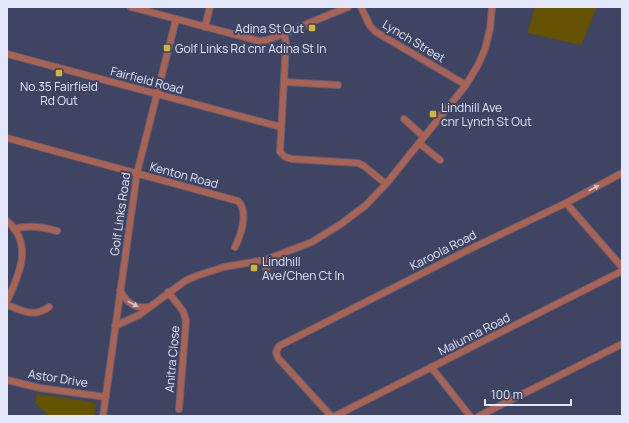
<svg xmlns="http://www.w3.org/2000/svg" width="629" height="423" viewBox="0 0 629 423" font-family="Manrope,sans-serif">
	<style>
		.green { fill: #645201 }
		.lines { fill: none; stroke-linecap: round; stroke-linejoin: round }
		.minor-casing { stroke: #5c617d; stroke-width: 8 }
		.minor { stroke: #ac6251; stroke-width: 6 }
		.oneway { fill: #d2bfc7 }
		.poi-dot { fill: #d6b534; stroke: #3e4462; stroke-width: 1.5 }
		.labels { text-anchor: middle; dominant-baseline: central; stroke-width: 4; stroke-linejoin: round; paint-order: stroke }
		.poi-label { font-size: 12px; fill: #e2e7fa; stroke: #3e4462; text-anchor: start }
		.street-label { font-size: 12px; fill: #e2e7fa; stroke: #3e4462 }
	</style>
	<rect width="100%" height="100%" fill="#3e4462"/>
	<!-- green -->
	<path class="green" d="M 535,7 L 597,7 L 581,45 L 527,33 Z
		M 37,394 L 92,402 L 96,405 L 94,416 L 49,416 L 35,403 Z"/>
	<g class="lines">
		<defs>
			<path id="minor" d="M 131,7 L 259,41 L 268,40 L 348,7
				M 361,7 L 370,26 L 376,32 L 466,85
				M 205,27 L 210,7
				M 284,33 L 286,43 L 280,152 L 285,157 L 292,159 L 358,163 L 364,166 L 386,184
				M 7,54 L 281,127
				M 284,82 L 338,85
				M 404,119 L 424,137
				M 7,138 L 238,201 C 249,212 241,235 235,247
				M 419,143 L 440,160
				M 566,203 L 622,267
				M 7,221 C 34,244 19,275 7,301
				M 14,229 C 28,225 43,227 57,231
				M 265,260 L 267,275
				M 120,290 C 126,302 134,309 148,307
				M 168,292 L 183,311 L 186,321 L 179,409
				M 7,305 C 24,311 33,318 49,307
				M 115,326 L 139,315 L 185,281 L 196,276 L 224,267 L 265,260 L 312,242 L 341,224 L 366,205 L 386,184 L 466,85 L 478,65 L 485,49 L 490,29 L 492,7
				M 431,367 L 470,416
				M 7,380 L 40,388 L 106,397
				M 103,416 L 137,173 L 176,19
				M 331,416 L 278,358 L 276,352 L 279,346 L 468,250 L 566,203 L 622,173
				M 335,416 L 622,271
				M 479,416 L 622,344"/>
		</defs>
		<!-- minor casing -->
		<use href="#minor" class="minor-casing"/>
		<!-- minor -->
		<use href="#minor" class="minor"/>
	</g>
	<!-- one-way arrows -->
	<defs><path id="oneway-solid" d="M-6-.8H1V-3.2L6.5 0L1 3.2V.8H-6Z"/></defs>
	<g class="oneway">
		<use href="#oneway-solid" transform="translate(594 188) rotate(-28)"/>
		<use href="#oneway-solid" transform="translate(133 304) rotate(28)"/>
	</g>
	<!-- markers -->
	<g class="poi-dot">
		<rect x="308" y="24" width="8" height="8" rx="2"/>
		<rect x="163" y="44" width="8" height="8" rx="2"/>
		<rect x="55" y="69" width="8" height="8" rx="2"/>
		<rect x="429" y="110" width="8" height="8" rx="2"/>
		<rect x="250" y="264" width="8" height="8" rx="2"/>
	</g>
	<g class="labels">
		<!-- poi labels -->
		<g class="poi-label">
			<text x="304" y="28" text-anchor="end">Adina St Out</text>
			<text x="175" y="48">Golf Links Rd cnr Adina St In</text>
			<text x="59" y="86" text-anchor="middle">No.35 Fairfield<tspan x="59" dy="14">Rd Out</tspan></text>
			<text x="441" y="107">Lindhill Ave<tspan x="441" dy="14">cnr Lynch St Out</tspan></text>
			<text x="262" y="261">Lindhill<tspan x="262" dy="14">Ave/Chen Ct In</tspan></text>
		</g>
		<!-- street labels -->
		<g class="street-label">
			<text transform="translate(414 41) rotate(31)">Lynch Street</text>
			<text transform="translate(147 80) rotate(15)">Fairfield Road</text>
			<text transform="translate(184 175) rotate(15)">Kenton Road</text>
			<text transform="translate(120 214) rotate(-82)">Golf Links Road</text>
			<text transform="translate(443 250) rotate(-27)">Karoola Road</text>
			<text transform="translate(474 334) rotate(-27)">Malunna Road</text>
			<text transform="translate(172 359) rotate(-85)">Anitra Close</text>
			<text transform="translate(58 378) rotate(9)">Astor Drive</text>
		</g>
	</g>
	<!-- border -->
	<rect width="629" height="423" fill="none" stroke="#e2e7fa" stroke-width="16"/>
	<!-- scale -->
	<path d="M485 399v6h86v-6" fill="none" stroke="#e2e7fa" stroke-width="2"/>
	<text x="491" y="399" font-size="12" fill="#e2e7fa" stroke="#3e4462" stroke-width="3" paint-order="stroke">100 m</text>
</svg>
